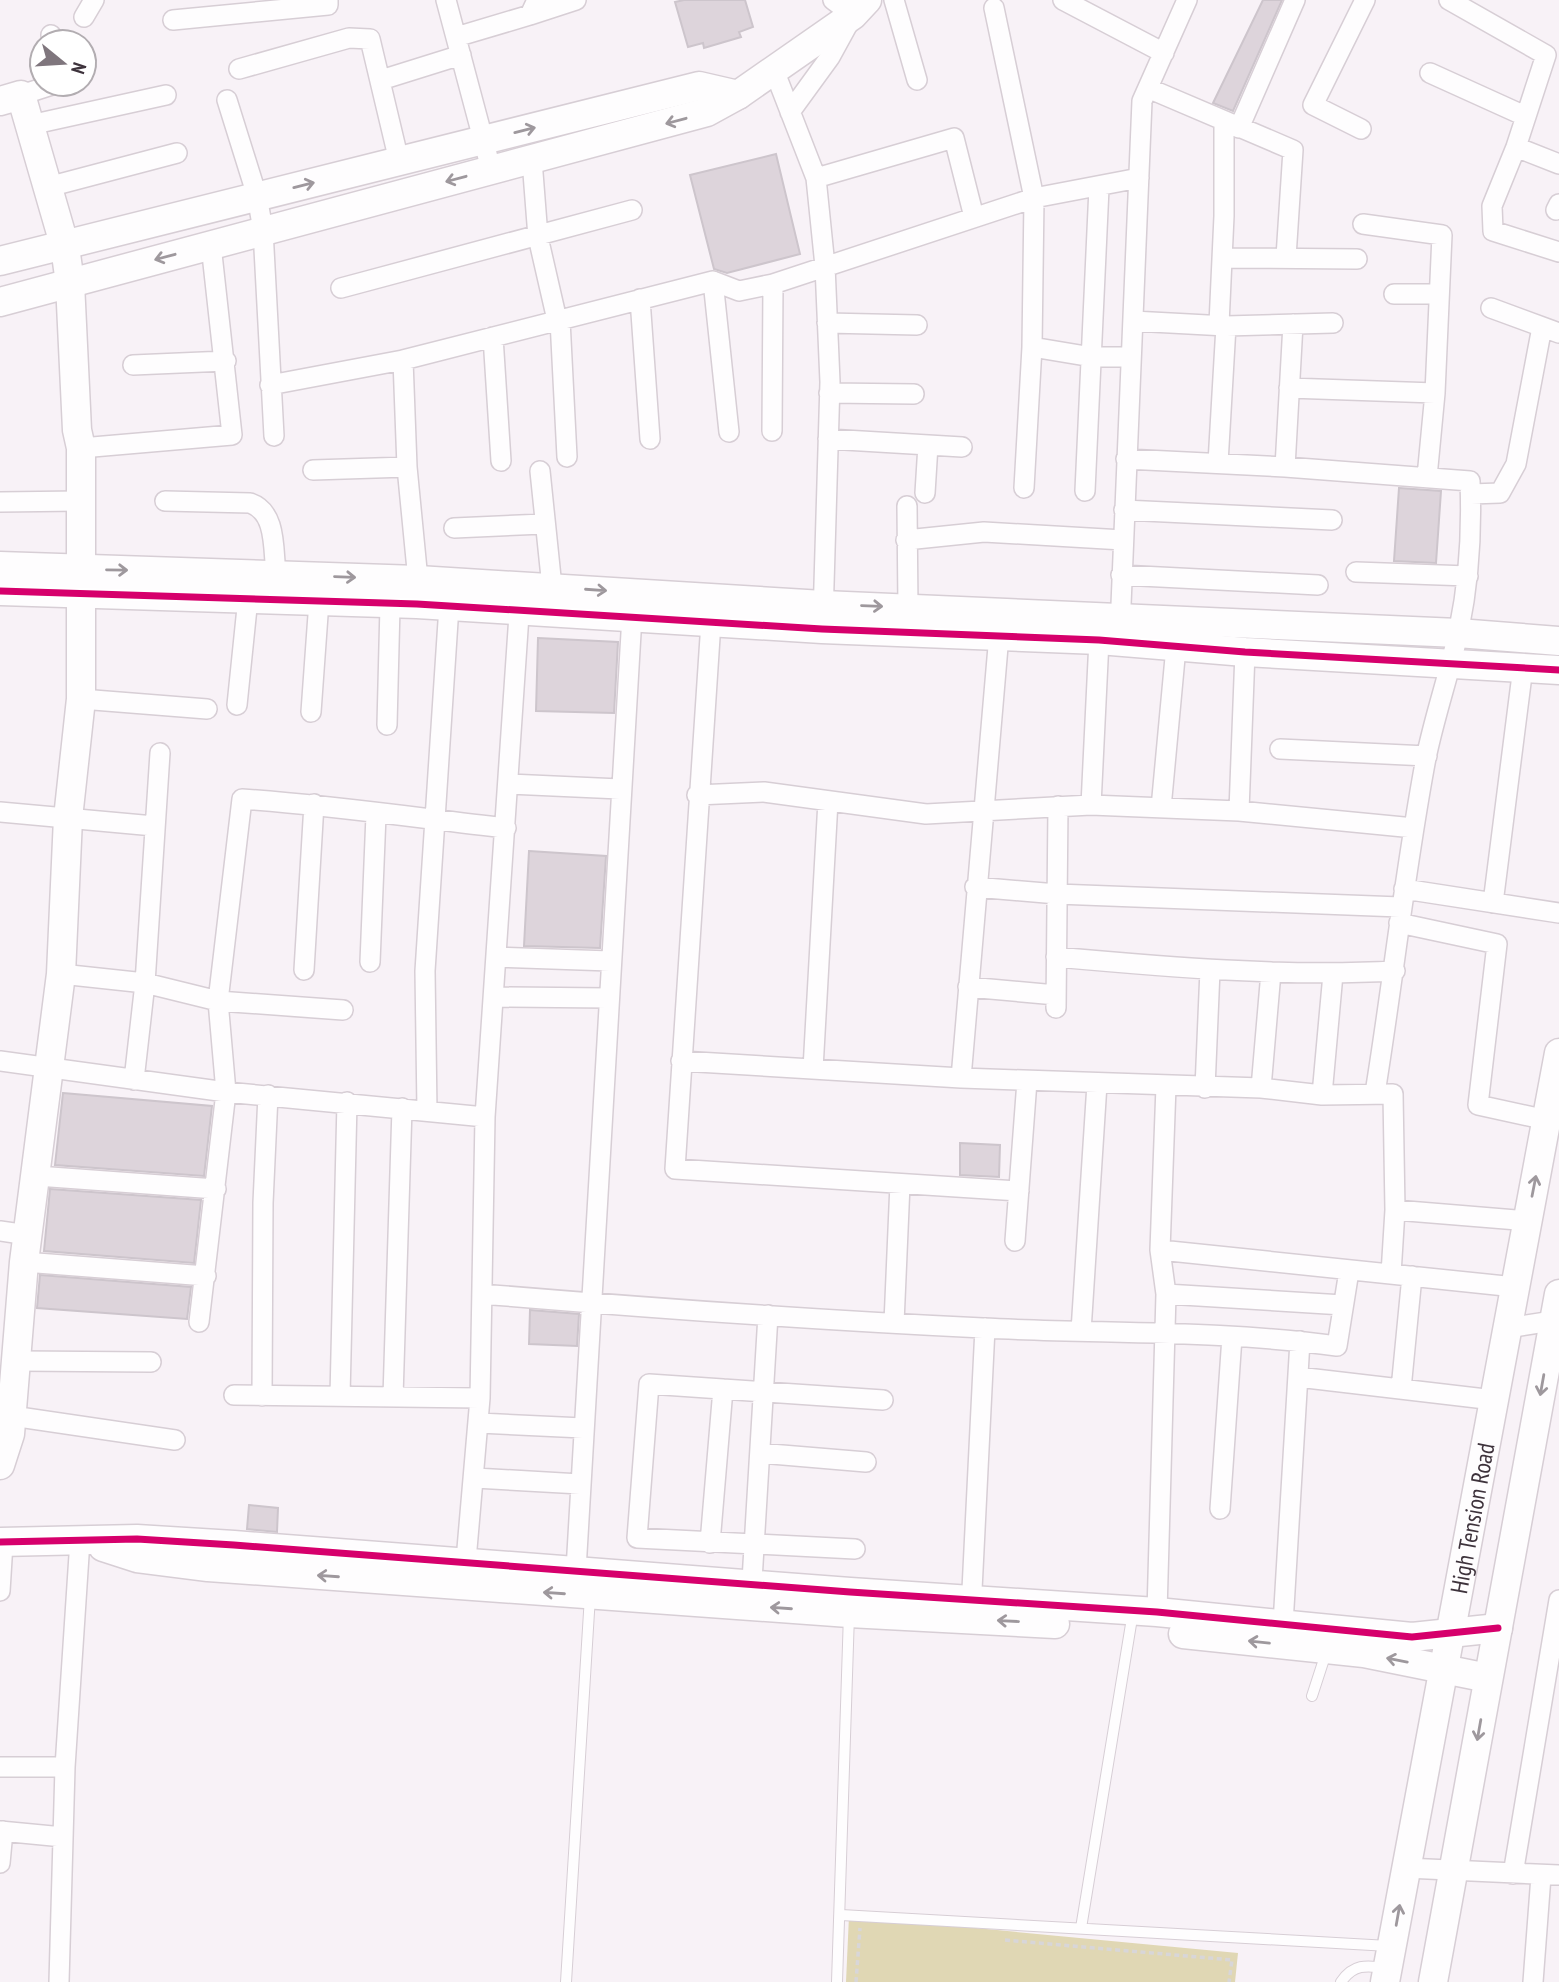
<svg xmlns="http://www.w3.org/2000/svg" width="1559" height="1982" viewBox="0 0 1559 1982" font-family="'PT Sans Narrow',sans-serif">
	<style>
		.green { fill: #e0d7b4 }
		.building { fill: #ddd4db; stroke: #cdc5cc; stroke-width: 2 }
		.lines { fill: none; stroke-linecap: round; stroke-linejoin: round }
		.lane-casing { stroke: #d7ced5; stroke-width: 12 }
		.street-casing { stroke: #d7ced5; stroke-width: 22 }
		.secondary-casing { stroke: #d7ced5; stroke-width: 31 }
		.path { stroke: #d8d6d8; stroke-width: 3.5; stroke-dasharray: 5 3.5; stroke-linecap: butt }
		.lane { stroke: #fefdfe; stroke-width: 10 }
		.street { stroke: #fefdfe; stroke-width: 19 }
		.secondary { stroke: #fefdfe; stroke-width: 28 }
		.cycleway-casing { stroke: #fff; stroke-width: 11 }
		.cycleway { stroke: #d6006c; stroke-width: 7 }
		.oneway { stroke: #9e989d }
		.labels { text-anchor: middle; dominant-baseline: central; stroke-width: 5; stroke-linejoin: round; paint-order: stroke }
		.street-label { font-size: 24px; fill: #3e333c; stroke: #fff }
	</style>
	<rect width="100%" height="100%" fill="#f8f2f7"/>
	<!-- green -->
	<path class="green" d="M 849,1916 L 1238,1953 L 1235,1982 L 846,1982 Z"/>
	<!-- building -->
	<path class="building" d="M 684,0 L 745,0 L 753,27 L 739,32 L 741,37 L 704,48 L 703,43 L 688,47 L 675,2 Z
		M 1263,0 L 1282,0 L 1233,111 L 1213,103 Z
		M 776,154 L 800,254 L 727,273 L 714,269 L 690,175 Z
		M 1399,488 L 1441,491 L 1436,563 L 1394,561 Z
		M 538,638 L 618,642 L 614,713 L 536,711 Z
		M 529,851 L 606,856 L 600,948 L 524,946 Z
		M 63,1093 L 212,1106 L 204,1176 L 55,1165 Z
		M 960,1143 L 1000,1145 L 999,1177 L 960,1175 Z
		M 50,1189 L 201,1200 L 194,1263 L 44,1251 Z
		M 40,1275 L 191,1287 L 187,1319 L 37,1308 Z
		M 530,1310 L 579,1314 L 577,1346 L 529,1344 Z
		M 249,1505 L 278,1508 L 277,1532 L 247,1529 Z"/>
	<g class="lines">
		<defs>
			<path id="lane" d="M 1312,1696 L 1326,1653
				M 841,1915 L 1389,1946
				M 1081,1928 L 1133,1612
				M 566,1982 L 590,1596
				M 837,1982 L 849,1614
				M 1341,1982 C 1353,1964 1366,1965 1386,1968"/>
			<path id="street" d="M 446,0 L 491,169
				M 537,0 L 530,15 L 576,0
				M 894,0 L 917,80
				M 1063,0 L 1164,53
				M 1449,0 L 1546,55 L 1516,147 L 1492,206 L 1493,231 L 1559,252
				M 994,8 L 1034,198 L 1032,347 L 1024,488
				M 84,17 L 94,0
				M 173,20 L 328,5 L 328,0
				M 51,35 L 52,42
				M 456,37 L 530,15
				M 239,69 L 349,38 L 370,39 L 399,161
				M 774,70 L 816,178 L 825,266 L 830,382 L 823,618
				M 1430,73 L 1525,116
				M 381,80 L 461,55
				M 1150,89 L 1293,150 L 1286,257
				M 21,95 L 55,84
				M 227,100 L 257,196 L 263,230 L 274,436
				M 790,112 L 830,57 L 853,15 L 833,0
				M 30,125 L 166,95
				M 1239,128 L 1295,0
				M 1361,129 L 1313,105 L 1365,0
				M 1516,147 L 1559,164
				M 532,160 L 538,237 L 557,320
				M 816,178 L 954,138 L 974,217
				M 48,187 L 177,153
				M 1556,210 L 1559,204
				M 1363,224 L 1442,235 L 1435,393 L 1427,477
				M 1222,258 L 1357,259
				M 713,281 L 729,432
				M 341,288 L 632,210
				M 1394,294 L 1439,294
				M 640,299 L 650,439
				M 1491,308 L 1559,333
				M 560,320 L 567,457
				M 1133,321 L 1226,326 L 1333,323
				M 827,323 L 917,325
				M 1219,324 L 1224,216 L 1224,122
				M 493,337 L 501,461
				M 1032,347 L 1092,357 L 1131,357
				M 133,365 L 226,361
				M 270,385 L 403,360
				M 1289,388 L 1435,393
				M 829,393 L 914,394
				M 772,431 L 773,284
				M 828,439 L 962,447
				M 81,448 L 232,435 L 211,245
				M 1126,459 L 1285,467 L 1470,481 C 1472,531 1469,581 1459,629 C 1450,672 1435,714 1426,758 C 1405,869 1393,982 1375,1093
				M 1218,463 L 1226,326
				M 1285,467 L 1293,324
				M 313,470 L 407,467
				M 540,471 L 552,587
				M 1085,491 L 1099,188
				M 925,493 L 928,445
				M 1471,494 L 1500,493 L 1516,464 L 1542,327
				M 165,501 L 250,503 C 277,512 273,550 276,574
				M 0,502 L 79,501
				M 907,506 L 908,608
				M 1124,510 L 1332,520
				M 454,528 L 543,524
				M 906,540 L 984,532 L 1123,540
				M 1356,572 L 1468,576
				M 1121,575 L 1318,585
				M 418,580 L 407,467 L 403,360 L 713,281 L 739,291 L 773,284 L 1034,198 L 1139,178
				M 711,622 L 675,1169 L 1019,1191
				M 1120,629 L 1142,101 L 1187,0
				M 81,699 L 207,709
				M 237,705 L 248,598
				M 311,712 L 319,601
				M 387,725 L 390,606
				M 1280,749 L 1427,756
				M 509,784 L 620,789
				M 697,795 L 764,792 L 926,814 L 1091,805 L 1239,811 L 1414,828
				M 1091,805 L 1099,640
				M 1161,808 L 1176,647
				M 1239,811 L 1245,652
				M 0,812 L 154,826
				M 975,887 L 1057,894 L 1400,907
				M 1404,889 L 1559,913
				M 1493,903 L 1523,667
				M 1399,923 L 1497,944 L 1478,1105 L 1547,1120
				M 496,957 L 610,961
				M 1056,957 C 1169,967 1281,977 1395,971
				M 370,962 L 376,815
				M 304,970 L 314,804
				M 61,974 L 145,983 L 218,1001 L 343,1010
				M 968,987 L 1056,995
				M 494,997 L 608,998
				M 1056,1008 L 1058,806
				M 0,1061 L 226,1092 L 485,1117
				M 681,1061 L 961,1078 L 1261,1088 L 1322,1095 L 1393,1094 L 1395,1210 L 1391,1274
				M 813,1069 L 828,801
				M 961,1078 L 999,635
				M 134,1080 L 145,983 L 160,753
				M 1205,1088 L 1210,970
				M 1261,1088 L 1271,972
				M 1322,1095 L 1333,974
				M 427,1111 L 425,971 L 449,606
				M 37,1176 L 216,1189
				M 1395,1210 L 1528,1221
				M 0,1231 L 28,1235
				M 1015,1241 L 1027,1081
				M 1160,1250 L 1166,1086
				M 24,1262 L 206,1276
				M 482,1294 C 649,1308 816,1320 983,1328 C 1101,1334 1220,1330 1337,1346 L 1349,1271
				M 1166,1294 L 1343,1305
				M 199,1322 L 226,1092 L 218,1001 L 242,799 C 330,805 418,818 506,828
				M 894,1323 L 900,1184
				M 1507,1328 L 1559,1320
				M 1081,1331 L 1097,1084
				M 18,1361 L 151,1362
				M 1298,1377 L 1494,1400
				M 1401,1389 L 1412,1276
				M 234,1395 L 480,1398
				M 262,1396 L 263,1203 L 268,1095
				M 340,1396 L 347,1102
				M 393,1397 L 402,1108
				M 12,1416 L 175,1440
				M 479,1423 L 583,1428
				M 760,1453 L 866,1462
				M 475,1478 L 580,1484
				M 1220,1509 L 1232,1337
				M 710,1543 L 723,1389
				M 855,1549 L 637,1538 L 649,1384 L 883,1400
				M 576,1570 L 632,616
				M 465,1572 L 480,1398 L 485,1117 L 520,600
				M 0,1591 L 3,1543
				M 751,1597 L 768,1315
				M 971,1610 L 985,1328
				M 1157,1612 L 1166,1294 L 1160,1250 L 1515,1287
				M 1283,1624 L 1300,1341
				M 0,1767 L 65,1767
				M 0,1831 L 63,1837
				M 0,1863 L 3,1831
				M 1406,1868 L 1559,1875
				M 1513,1874 L 1559,1600
				M 59,1982 L 65,1767 L 80,1540
				M 1533,1982 L 1541,1876"/>
			<g id="secondary">
				<path d="M 0,101 L 21,95 L 65,247 L 70,283 L 77,430 L 81,448 L 81,699 L 68,818 L 61,974 L 24,1262 L 10,1434 L 0,1465"/>
				<path d="M 0,261 L 699,86 L 738,95"/>
				<path d="M 0,302 L 707,112 L 738,95 L 853,15 L 867,0"/>
				<path d="M 0,566 L 418,580 L 823,605 L 1458,633 L 1559,641"/>
				<path d="M 0,591 L 417,604 L 822,629 L 1099,640 L 1245,652 L 1559,670"/>
				<path d="M 0,1542 L 137,1539 L 234,1545 L 850,1592 L 1157,1612 L 1412,1637 L 1498,1628"/>
				<path d="M 103,1547 L 137,1558 L 208,1567 L 849,1613 L 1055,1624"/>
				<path d="M 1183,1634 L 1364,1653 L 1488,1678"/>
				<path id="s1" d="M 1385,1982 L 1559,1053"/>
				<path d="M 1433,1982 L 1559,1294"/>
			</g>
		</defs>
		<!-- lane casing -->
		<use href="#lane" class="lane-casing"/>
		<!-- street casing -->
		<use href="#street" class="street-casing"/>
		<!-- secondary casing -->
		<use href="#secondary" class="secondary-casing"/>
		<!-- path -->
		<path class="path" d="M 1005,1940 L 1232,1960 L 1229,1982
			M 856,1982 L 860,1928"/>
		<!-- lane -->
		<use href="#lane" class="lane"/>
		<!-- street -->
		<use href="#street" class="street"/>
		<!-- secondary -->
		<use href="#secondary" class="secondary"/>
		<defs>
			<path id="cycleway" d="M 0,591 L 417,604 L 822,629 L 1099,640 L 1245,652 L 1559,670
				M 0,1542 L 137,1539 L 234,1545 L 850,1592 L 1157,1612 L 1412,1637 L 1498,1628"/>
		</defs>
		<!-- cycleway casing -->
		<use href="#cycleway" class="cycleway-casing"/>
		<!-- cycleway -->
		<use href="#cycleway" class="cycleway"/>
	</g>
	<!-- one-way arrows -->
	<defs><path id="oneway-shaft" d="M-6 0H5M1.5-3L5.5 0L1.5 3" fill="none" stroke-width="1.6" stroke-linecap="round" stroke-linejoin="round" transform="scale(1.75)"/></defs>
	<g class="oneway">
		<use href="#oneway-shaft" transform="translate(676 121) rotate(165)"/>
		<use href="#oneway-shaft" transform="translate(525 130) rotate(-14)"/>
		<use href="#oneway-shaft" transform="translate(456 179) rotate(165)"/>
		<use href="#oneway-shaft" transform="translate(304 185) rotate(-14)"/>
		<use href="#oneway-shaft" transform="translate(165 257) rotate(165)"/>
		<use href="#oneway-shaft" transform="translate(117 570) rotate(1)"/>
		<use href="#oneway-shaft" transform="translate(345 577) rotate(2)"/>
		<use href="#oneway-shaft" transform="translate(596 590) rotate(4)"/>
		<use href="#oneway-shaft" transform="translate(872 606) rotate(2)"/>
		<use href="#oneway-shaft" transform="translate(1534 1186) rotate(-79)"/>
		<use href="#oneway-shaft" transform="translate(1542 1385) rotate(100)"/>
		<use href="#oneway-shaft" transform="translate(328 1576) rotate(-176)"/>
		<use href="#oneway-shaft" transform="translate(554 1593) rotate(-176)"/>
		<use href="#oneway-shaft" transform="translate(781 1608) rotate(-176)"/>
		<use href="#oneway-shaft" transform="translate(1008 1621) rotate(-177)"/>
		<use href="#oneway-shaft" transform="translate(1259 1642) rotate(-174)"/>
		<use href="#oneway-shaft" transform="translate(1397 1660) rotate(-169)"/>
		<use href="#oneway-shaft" transform="translate(1479 1730) rotate(100)"/>
		<use href="#oneway-shaft" transform="translate(1398 1915) rotate(-80)"/>
	</g>
	<g class="labels">
		<!-- street labels -->
		<g class="street-label">
			<text stroke="none"><textPath href="#s1" startOffset="472">High Tension Road</textPath></text>
		</g>
	</g>
	<!-- north arrow -->
	<g transform="translate(63 63) rotate(108)"><circle r="33" fill="#ffffff" stroke="#b2adb1" stroke-width="2"/>
	<path d="M0-5L12 26L0 18L-12 26Z" fill="#7f767d"/>
	<text y="-10" font-size="19" font-weight="bold" text-anchor="middle" fill="#3e333c">N</text>
	</g>
</svg>
